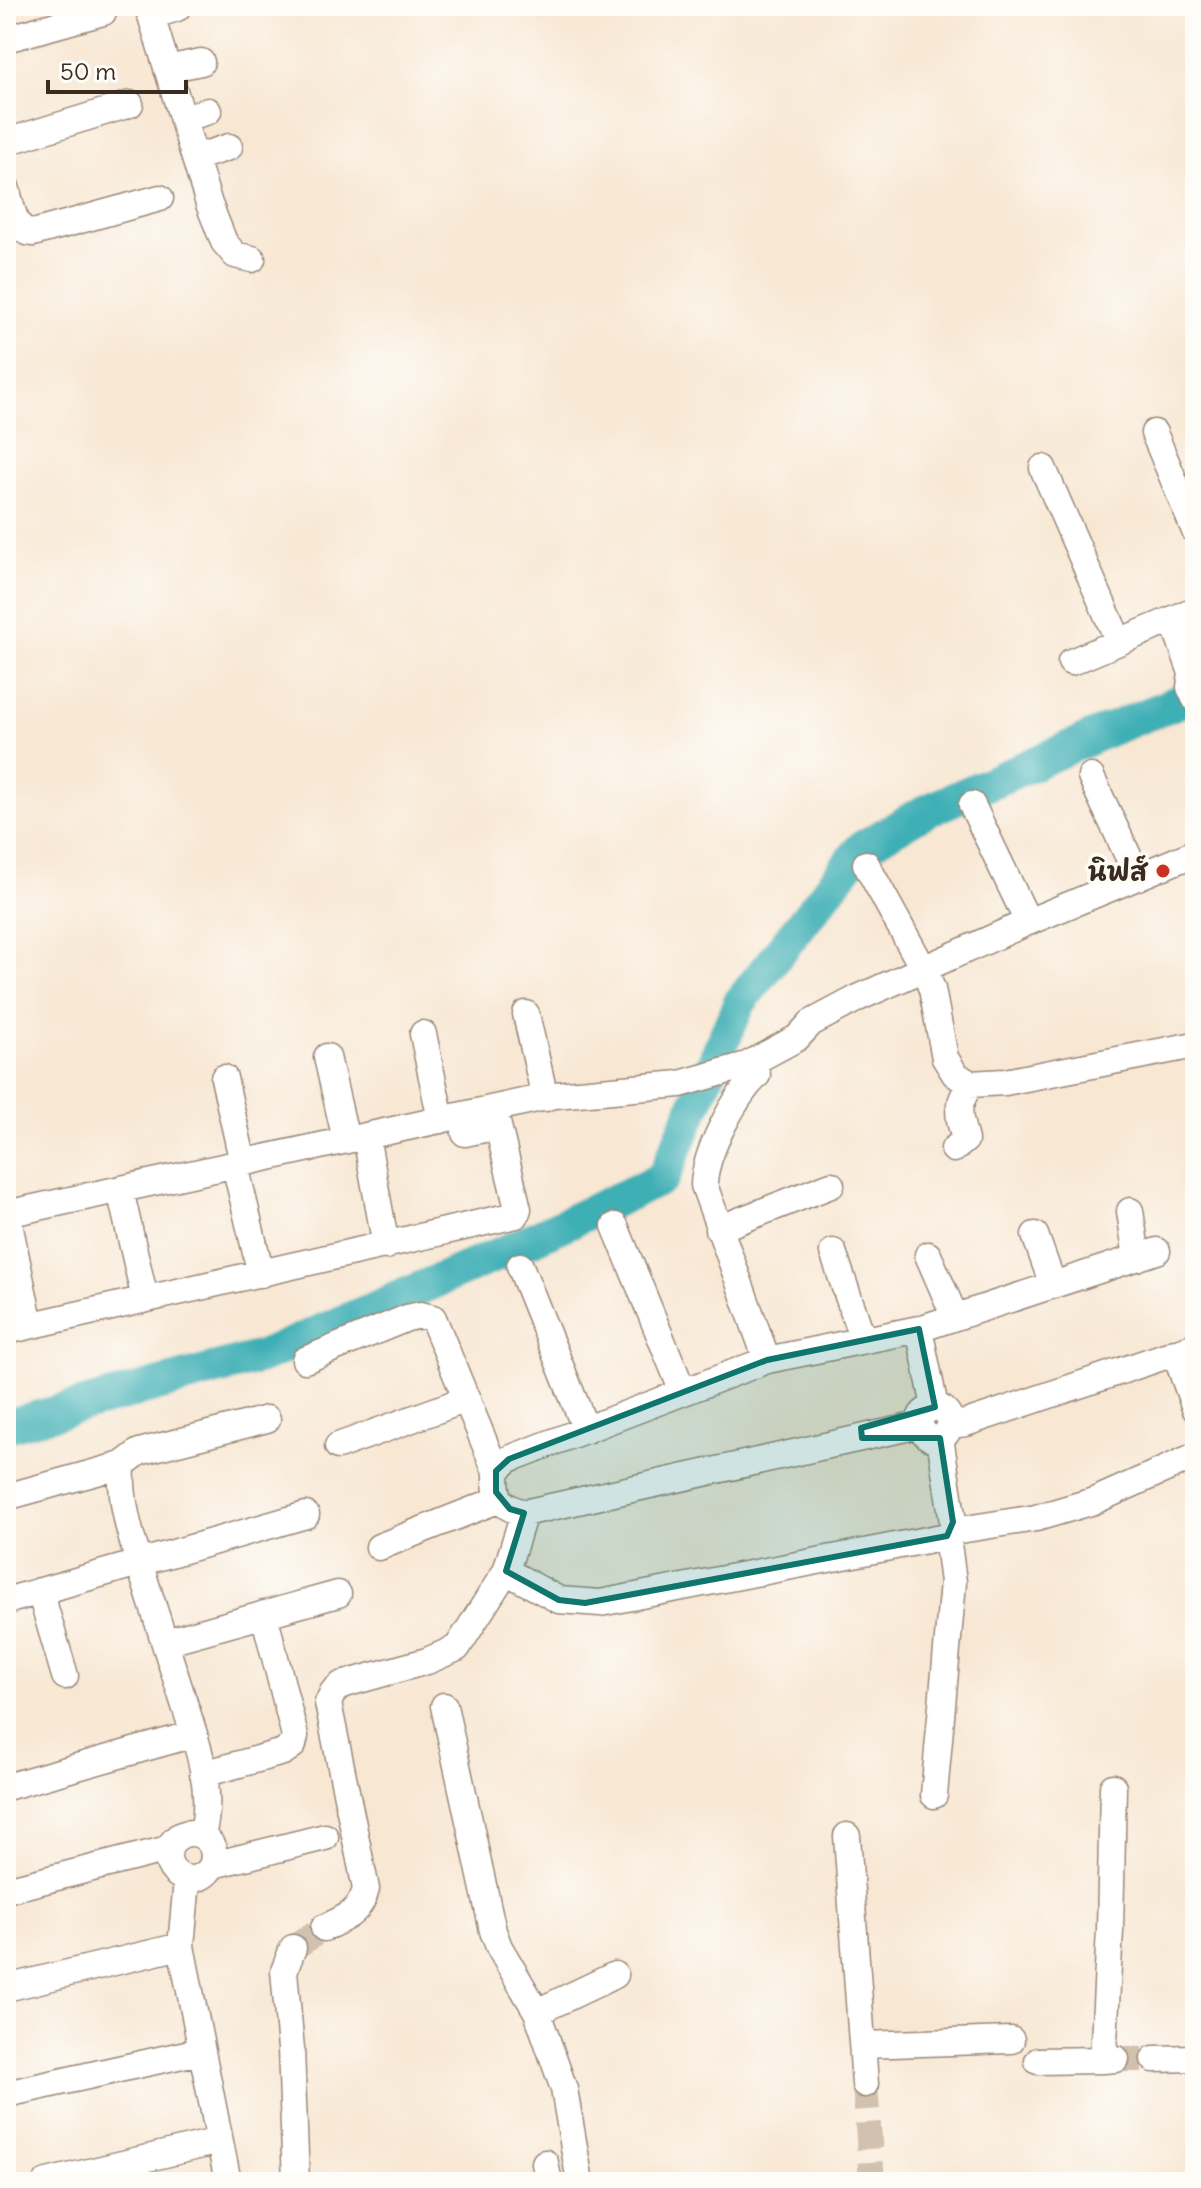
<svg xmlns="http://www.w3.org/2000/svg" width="1201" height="2188" viewBox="0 0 1201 2188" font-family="Delius,'Playpen Sans Thai',sans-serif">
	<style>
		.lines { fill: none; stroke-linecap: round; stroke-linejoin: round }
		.river { stroke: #3dafb5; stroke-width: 34 }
		.minor-tunnel { stroke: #d2c1af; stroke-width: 26; stroke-dasharray: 26 13; stroke-linecap: butt }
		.minor-casing { stroke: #9a8878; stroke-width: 29 }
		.minor { stroke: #fff; stroke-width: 26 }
		.marked { fill: #0f766e; fill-opacity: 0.2; stroke: #0f766e; stroke-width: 6; stroke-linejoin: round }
		.poi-dot { fill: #c8321e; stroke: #fdfcf7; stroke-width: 3 }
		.labels { text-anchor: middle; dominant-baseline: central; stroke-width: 7; stroke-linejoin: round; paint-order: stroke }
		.poi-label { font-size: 26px; font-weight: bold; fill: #3b2a1e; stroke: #fdfcf7; text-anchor: end }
	</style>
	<rect width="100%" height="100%" fill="#fdfcf7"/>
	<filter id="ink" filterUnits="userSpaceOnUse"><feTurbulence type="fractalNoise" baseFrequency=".0125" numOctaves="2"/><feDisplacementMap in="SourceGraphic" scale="16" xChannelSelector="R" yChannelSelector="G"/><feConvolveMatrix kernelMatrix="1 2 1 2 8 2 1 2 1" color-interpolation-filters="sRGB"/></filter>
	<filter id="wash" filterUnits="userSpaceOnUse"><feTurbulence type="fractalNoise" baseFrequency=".006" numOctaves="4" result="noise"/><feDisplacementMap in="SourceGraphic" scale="32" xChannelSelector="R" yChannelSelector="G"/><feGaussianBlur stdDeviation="1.8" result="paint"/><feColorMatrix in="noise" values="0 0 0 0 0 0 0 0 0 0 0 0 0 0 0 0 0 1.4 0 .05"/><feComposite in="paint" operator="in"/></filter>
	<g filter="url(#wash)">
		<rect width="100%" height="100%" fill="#f8e7d3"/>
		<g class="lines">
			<!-- river -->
			<path class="river" d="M 6,1426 L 261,1357 L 513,1248 L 663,1178 L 740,1002 L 861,848 L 922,813 L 1111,729 L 1195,695"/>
		</g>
	</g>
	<g filter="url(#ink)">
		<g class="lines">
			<!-- minor-tunnel -->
			<path class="minor-tunnel" d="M 293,1948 L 324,1928
				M 1116,2059 L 1154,2059
				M 865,2084 L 872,2182"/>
			<defs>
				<path id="minor" d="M 148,6 L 209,204 L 224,242 L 235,255 L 252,259
					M 151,16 L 177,8
					M 6,39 L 103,12
					M 167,69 L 201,62
					M 183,119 L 208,111
					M 6,142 L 130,104
					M 195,158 L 229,147
					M 6,187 C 11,203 13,232 33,233 L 160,198
					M 1154,433 L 1195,531
					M 1043,468 L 1119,642
					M 1173,620 L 1192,673 L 1190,687 L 1195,698
					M 1071,662 L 1195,610
					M 1091,777 L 1138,877
					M 972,805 L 1028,922
					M 866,864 L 924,970 L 932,989 L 945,1058 L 955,1074 L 970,1084 L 1005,1082 L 1195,1045
					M 526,1014 L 545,1098
					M 423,1034 L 441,1120
					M 327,1057 L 346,1140
					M 757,1075 C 734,1098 705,1152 704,1185 L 767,1360 L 919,1329 L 935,1407
					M 224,1078 L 243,1163
					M 366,1136 L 386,1246
					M 954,1149 L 965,1140 C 958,1113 955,1109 970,1084
					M 235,1165 L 261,1274
					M 120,1190 L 145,1299
					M 1130,1211 L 1137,1258
					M 6,1214 L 555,1095 L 680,1084 L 747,1065 L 797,1038 L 811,1023 L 858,998 L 1028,922 L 1195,853
					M 7,1214 L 30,1325
					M 615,1226 L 683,1392
					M 718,1229 L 831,1185
					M 1035,1235 L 1053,1285
					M 833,1252 L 863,1340
					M 928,1255 L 955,1317
					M 520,1266 L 586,1430
					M 919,1329 L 1157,1251
					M 6,1331 L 516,1215 L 518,1209 L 498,1126 L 465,1133
					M 1175,1352 L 1195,1408
					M 305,1360 L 407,1318 L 421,1315 L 433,1318 L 496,1471
					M 767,1360 L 509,1459 L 496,1471 C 496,1497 497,1505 524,1513 L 919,1425
					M 951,1425 C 950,1414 942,1403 930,1409 C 903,1420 937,1459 951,1425 L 966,1423 L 1195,1346
					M 338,1446 L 467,1399
					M 6,1497 L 122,1465
					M 953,1531 L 1036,1518 L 1094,1501 L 1195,1456
					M 379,1547 L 500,1499
					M 506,1571 L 559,1600 L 600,1603 L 947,1536 L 953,1531 L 953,1522 L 940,1438
					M 40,1591 L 65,1676
					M 6,1601 L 306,1515
					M 165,1642 L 338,1594
					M 444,1706 L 493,1931 L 499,1947 L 537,2012 L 564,2089 L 580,2182
					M 203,1774 L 283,1752 L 293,1745 L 295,1736 L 264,1614
					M 6,1787 L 194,1734
					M 1113,1787 L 1110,1930 L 1103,2060 L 1116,2059
					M 934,1795 L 953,1582 L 947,1536
					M168 1856a23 23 0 1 1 46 0a23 23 0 1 1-46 0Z
					M 202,1835 C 214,1793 199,1749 186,1709 C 174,1671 162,1634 150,1597 C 137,1555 119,1509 122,1465 L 139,1452 L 267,1419
					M 847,1836 L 865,2084
					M 213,1865 L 325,1837
					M 187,1880 L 181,1946 L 228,2182
					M 6,1890 L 168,1849
					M 324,1928 C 345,1918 360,1913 366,1889 L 328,1703 L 333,1692 L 341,1685 L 427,1661 L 457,1648 L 506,1571 L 524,1513
					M 293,1948 L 284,1971 L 291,2049 L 296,2182
					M 6,1988 L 181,1946
					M 537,2012 L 615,1975
					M 863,2045 L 1011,2040
					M 1154,2059 L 1195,2058
					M 1038,2061 L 1103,2060
					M 6,2094 L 200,2051
					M 545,2163 L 549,2182
					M 47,2182 L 219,2141"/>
			</defs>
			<!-- minor casing -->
			<use href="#minor" class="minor-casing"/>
			<!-- minor -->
			<use href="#minor" class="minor"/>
		</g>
	</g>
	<!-- marked area -->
	<path class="marked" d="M 919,1329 L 935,1407 L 861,1428 L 862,1438 L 940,1438 L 953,1522 L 947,1536 L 585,1603 L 559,1600 L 506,1571 L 524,1513 L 510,1509 L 496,1492 L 496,1471 L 509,1459 L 767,1360 Z"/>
	<!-- markers -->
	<circle class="poi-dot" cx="1163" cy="871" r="8"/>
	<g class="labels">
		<!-- poi labels -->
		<g class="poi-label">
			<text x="1147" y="871">นิฟส์</text>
		</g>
	</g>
	<!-- margin -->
	<rect width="1201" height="2188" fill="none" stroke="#fdfcf7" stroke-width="32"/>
	<!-- scale -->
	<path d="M48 80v12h138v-12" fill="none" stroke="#3b2a1e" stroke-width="4"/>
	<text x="60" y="80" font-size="24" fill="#3b2a1e" stroke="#fdfcf7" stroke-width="6" paint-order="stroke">50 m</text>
</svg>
